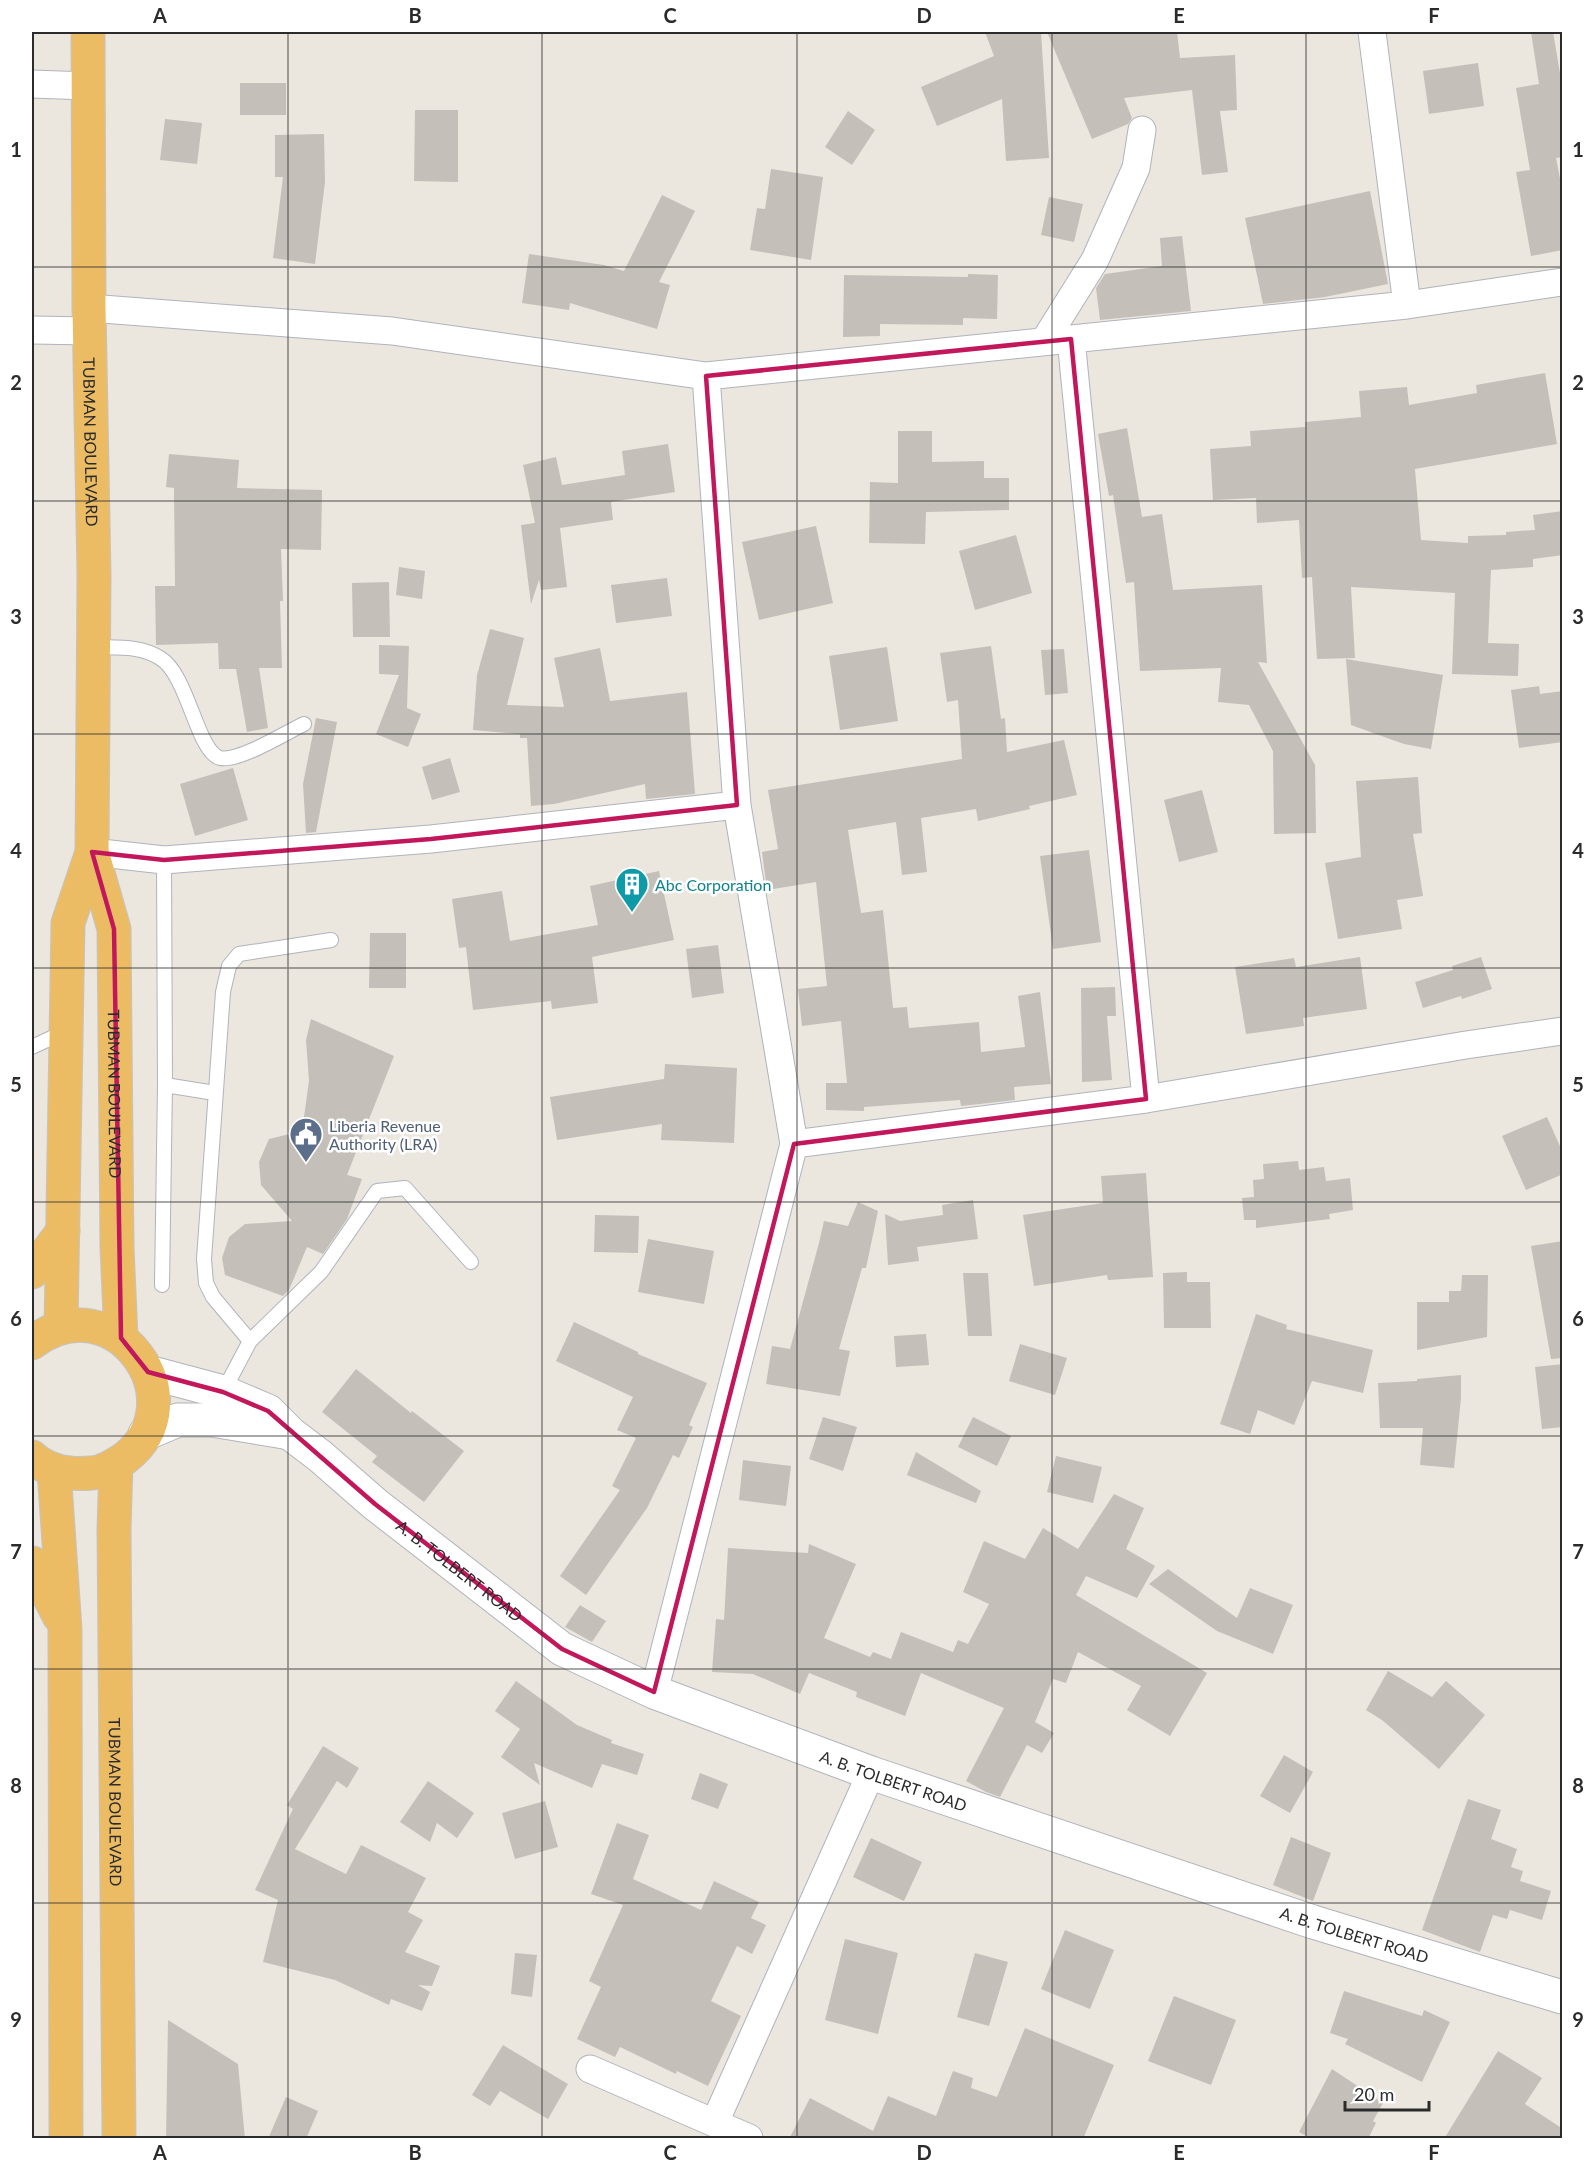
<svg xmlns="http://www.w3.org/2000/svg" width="1594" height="2170" viewBox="0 0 1594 2170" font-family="Lato,sans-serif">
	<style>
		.building { fill: #c4c0b9 }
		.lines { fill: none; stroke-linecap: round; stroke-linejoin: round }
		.service-casing { stroke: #b1b3bd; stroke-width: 16 }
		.minor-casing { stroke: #b1b3bd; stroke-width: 29 }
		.tertiary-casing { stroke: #b1b3bd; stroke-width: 35 }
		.trunk-casing { stroke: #c4c4c4; stroke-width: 35 }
		.service { stroke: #fff; stroke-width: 14 }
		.minor { stroke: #fff; stroke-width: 27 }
		.tertiary { stroke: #fff; stroke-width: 33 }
		.trunk { stroke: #ecbc65; stroke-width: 33 }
		.marked { fill: none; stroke: #c2185b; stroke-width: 4.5; stroke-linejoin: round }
		.grid { fill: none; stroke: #2b2b2b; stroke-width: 1.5; stroke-opacity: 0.55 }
		.labels { text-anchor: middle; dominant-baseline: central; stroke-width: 5; stroke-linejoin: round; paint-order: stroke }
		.street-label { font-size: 16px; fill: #2b2b2b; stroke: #fff }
		.culture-label { font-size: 16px; fill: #0d838f; stroke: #fff; text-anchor: start }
		.service-label { font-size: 16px; fill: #4e5e75; stroke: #fff; text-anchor: start }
		.neatline { fill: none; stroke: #2b2b2b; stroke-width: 2 }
		.grid-label { font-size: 20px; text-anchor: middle; font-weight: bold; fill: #2b2b2b }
	</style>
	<rect width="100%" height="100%" fill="#ebe6de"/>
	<!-- building -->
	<path class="building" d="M 985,32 L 1041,32 L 1049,158 L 1006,161 L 1002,99 L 937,126 L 921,87 L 994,56 Z
		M 1047,32 L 1177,32 L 1180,58 L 1235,55 L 1237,110 L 1220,111 L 1228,172 L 1202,175 L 1192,90 L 1124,98 L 1132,118 L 1128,124 L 1092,139 Z
		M 1531,32 L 1553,32 L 1563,91 L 1563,157 L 1556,158 L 1563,194 L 1563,250 L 1531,256 L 1516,172 L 1530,170 L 1516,88 L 1539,84 Z
		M 1478,63 L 1484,106 L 1429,114 L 1423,71 Z
		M 240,83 L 286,83 L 286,115 L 240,115 Z
		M 415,110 L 458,110 L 458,182 L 414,181 Z
		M 848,111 L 875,130 L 852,165 L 825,147 Z
		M 165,119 L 202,123 L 197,164 L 160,160 Z
		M 324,134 L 325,182 L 315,264 L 273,258 L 283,177 L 275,177 L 275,135 Z
		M 771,169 L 823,177 L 811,260 L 750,250 L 757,208 L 765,209 Z
		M 1370,191 L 1388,284 L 1325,297 L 1263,304 L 1245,218 Z
		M 662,195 L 695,211 L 659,282 L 670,285 L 657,329 L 570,303 L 569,310 L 522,303 L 529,254 L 604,265 L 624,271 Z
		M 1049,197 L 1083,204 L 1074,242 L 1041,235 Z
		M 1182,236 L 1191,311 L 1100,320 L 1096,288 L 1105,274 L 1162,266 L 1160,238 Z
		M 968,274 L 998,275 L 997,319 L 963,318 L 963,325 L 880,324 L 880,336 L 843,337 L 844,275 L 968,277 Z
		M 1545,373 L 1557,444 L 1415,469 L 1421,540 L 1468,543 L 1468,536 L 1506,535 L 1506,532 L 1535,530 L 1533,515 L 1563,511 L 1563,555 L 1533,559 L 1533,567 L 1491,570 L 1488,643 L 1519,644 L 1518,676 L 1452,674 L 1455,593 L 1351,587 L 1355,658 L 1317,659 L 1312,577 L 1302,578 L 1299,520 L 1257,523 L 1256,498 L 1213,500 L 1210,449 L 1251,446 L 1250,431 L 1305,427 L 1305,422 L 1361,417 L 1359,391 L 1407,387 L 1409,405 L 1477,393 L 1476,385 Z
		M 1127,428 L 1142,517 L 1162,514 L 1173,590 L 1262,585 L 1267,663 L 1258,662 L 1315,765 L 1316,833 L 1274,834 L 1273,751 L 1249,705 L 1218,702 L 1221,668 L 1140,671 L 1134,582 L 1126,583 L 1113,495 L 1109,496 L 1098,434 Z
		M 898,431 L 932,431 L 932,462 L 984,461 L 984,478 L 1009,478 L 1009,510 L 926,512 L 925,544 L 869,543 L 870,482 L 898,483 Z
		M 668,444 L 675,492 L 611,502 L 613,520 L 560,528 L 567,587 L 541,590 L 539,580 L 531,604 L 521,525 L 535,523 L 523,465 L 556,457 L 562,485 L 625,475 L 622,451 Z
		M 169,454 L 239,460 L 237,488 L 322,490 L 321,550 L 281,549 L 283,601 L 280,601 L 282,668 L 259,668 L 268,728 L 247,732 L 236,669 L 219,669 L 218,643 L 156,645 L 155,586 L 175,586 L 174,488 L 166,487 Z
		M 816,526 L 833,603 L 759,620 L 742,542 Z
		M 1016,535 L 1032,593 L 975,610 L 959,551 Z
		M 399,567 L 425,571 L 422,599 L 396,595 Z
		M 667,578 L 672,616 L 616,623 L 611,585 Z
		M 389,582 L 390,637 L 353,637 L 352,583 Z
		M 490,629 L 524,638 L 507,705 L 564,707 L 554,658 L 600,648 L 610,701 L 687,692 L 695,794 L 646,799 L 645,784 L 554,804 L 531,806 L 527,738 L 520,738 L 520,734 L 473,730 L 477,675 Z
		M 379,645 L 409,646 L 407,708 L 421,714 L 408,747 L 376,734 L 399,675 L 379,674 Z
		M 991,646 L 1001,719 L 1005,718 L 1007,752 L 1064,740 L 1077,795 L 1029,806 L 1030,809 L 978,821 L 976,809 L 921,818 L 927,872 L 902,875 L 896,822 L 848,830 L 861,913 L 883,910 L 893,1008 L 907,1007 L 909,1028 L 979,1022 L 981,1052 L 1025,1047 L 1018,996 L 1040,992 L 1051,1084 L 1014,1087 L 1015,1100 L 980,1104 L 961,1106 L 960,1100 L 864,1107 L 864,1111 L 826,1110 L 826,1083 L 847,1083 L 841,1021 L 802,1026 L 798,989 L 827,986 L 816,882 L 767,890 L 762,852 L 778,849 L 768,790 L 962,759 L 958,700 L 947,702 L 940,653 Z
		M 887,647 L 898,721 L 840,730 L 829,656 Z
		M 1064,649 L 1068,693 L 1045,695 L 1041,650 Z
		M 1346,659 L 1443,675 L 1431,749 L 1404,744 L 1351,725 Z
		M 1539,686 L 1540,694 L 1563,691 L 1563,742 L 1519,748 L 1511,690 Z
		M 316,718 L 337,722 L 316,832 L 306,833 L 303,784 Z
		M 450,758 L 460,792 L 432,800 L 422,767 Z
		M 233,768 L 248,820 L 195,836 L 180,784 Z
		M 1418,777 L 1422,833 L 1413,834 L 1423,896 L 1397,900 L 1402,929 L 1338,939 L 1325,863 L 1361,857 L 1356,781 Z
		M 1202,790 L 1218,852 L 1179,862 L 1164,800 Z
		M 1089,850 L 1101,942 L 1053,949 L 1040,856 Z
		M 659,871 L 674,940 L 592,957 L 598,1003 L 552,1009 L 551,1001 L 473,1010 L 466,947 L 459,948 L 452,899 L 502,891 L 510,941 L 598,925 L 590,886 Z
		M 370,933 L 406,933 L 406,988 L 369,988 Z
		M 718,945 L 724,993 L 692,998 L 686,949 Z
		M 1360,957 L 1367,1009 L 1303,1018 L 1304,1026 L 1246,1034 L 1235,967 L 1294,958 L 1296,967 Z
		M 1481,957 L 1492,989 L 1462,999 L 1461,996 L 1423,1008 L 1415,982 L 1453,970 L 1452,966 Z
		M 1115,987 L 1116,1016 L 1107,1016 L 1112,1080 L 1082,1082 L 1081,988 Z
		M 311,1019 L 394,1056 L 347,1175 L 362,1179 L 347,1219 L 323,1254 L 307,1247 L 289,1290 L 283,1296 L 225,1275 L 222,1258 L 229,1237 L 245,1224 L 292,1221 L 261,1185 L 259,1162 L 269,1139 L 302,1131 L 309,1081 L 306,1040 Z
		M 665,1064 L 737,1068 L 734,1143 L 661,1140 L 662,1124 L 557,1140 L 550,1097 L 664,1079 Z
		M 1547,1117 L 1563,1153 L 1563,1174 L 1526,1190 L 1502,1136 Z
		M 1298,1161 L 1299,1170 L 1324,1167 L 1326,1181 L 1350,1178 L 1353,1210 L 1329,1214 L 1330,1219 L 1256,1228 L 1256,1220 L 1244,1220 L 1242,1198 L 1254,1197 L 1253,1180 L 1264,1179 L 1263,1164 Z
		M 1146,1173 L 1153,1277 L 1108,1280 L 1107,1275 L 1034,1286 L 1023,1215 L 1103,1203 L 1101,1176 Z
		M 973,1200 L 978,1239 L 917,1247 L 919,1261 L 888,1265 L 885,1214 L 900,1221 L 943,1215 L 942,1205 Z
		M 858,1202 L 878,1211 L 866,1268 L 862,1268 L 839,1349 L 850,1351 L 840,1396 L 766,1384 L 772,1346 L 790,1349 L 819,1243 L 824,1221 L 848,1226 Z
		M 595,1215 L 639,1216 L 638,1253 L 594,1252 Z
		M 648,1239 L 714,1251 L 704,1304 L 638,1292 Z
		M 1563,1241 L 1563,1358 L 1551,1359 L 1531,1246 Z
		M 1187,1272 L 1187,1282 L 1210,1282 L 1211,1328 L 1164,1328 L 1163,1273 Z
		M 963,1273 L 988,1273 L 992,1336 L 968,1336 Z
		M 1462,1275 L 1488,1275 L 1487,1337 L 1417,1350 L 1417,1302 L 1449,1302 L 1449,1291 L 1461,1291 Z
		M 1256,1314 L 1287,1325 L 1286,1329 L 1373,1350 L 1363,1393 L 1312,1381 L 1294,1425 L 1258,1410 L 1250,1434 L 1220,1424 Z
		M 574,1322 L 638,1352 L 638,1354 L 707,1383 L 689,1425 L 693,1427 L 679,1458 L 673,1455 L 647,1508 L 586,1595 L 560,1576 L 620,1490 L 612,1486 L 636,1438 L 617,1430 L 633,1397 L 556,1361 Z
		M 926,1334 L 929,1365 L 896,1367 L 894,1336 Z
		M 1020,1344 L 1067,1358 L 1055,1395 L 1009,1381 Z
		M 1563,1364 L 1563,1427 L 1542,1429 L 1535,1367 Z
		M 356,1369 L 411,1413 L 412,1411 L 464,1451 L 424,1502 L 372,1462 L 377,1456 L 322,1412 Z
		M 1461,1375 L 1461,1398 L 1454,1468 L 1420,1465 L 1423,1428 L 1380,1428 L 1378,1383 L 1417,1381 L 1417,1379 Z
		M 823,1417 L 857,1427 L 843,1471 L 809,1459 Z
		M 973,1417 L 1011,1436 L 997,1466 L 958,1447 Z
		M 916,1452 L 981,1491 L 976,1503 L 907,1475 Z
		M 1056,1456 L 1102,1467 L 1093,1503 L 1047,1492 Z
		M 743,1460 L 791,1466 L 786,1506 L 739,1500 Z
		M 1114,1494 L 1144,1508 L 1126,1549 L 1155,1566 L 1137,1598 L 1086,1576 L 1076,1595 L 1207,1673 L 1170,1736 L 1127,1710 L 1141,1686 L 1078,1652 L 1066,1683 L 1053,1679 L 1035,1722 L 1054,1733 L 1042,1753 L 1027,1745 L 1000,1797 L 986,1792 L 966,1781 L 1004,1708 L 921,1673 L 905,1716 L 856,1697 L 857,1692 L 809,1673 L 800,1694 L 753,1674 L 712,1672 L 716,1619 L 724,1620 L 728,1548 L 808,1553 L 809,1544 L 856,1564 L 824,1638 L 870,1657 L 873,1652 L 891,1659 L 901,1632 L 953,1652 L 958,1640 L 968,1644 L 989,1604 L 963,1592 L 984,1541 L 1025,1559 L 1043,1528 L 1078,1549 Z
		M 1168,1569 L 1237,1618 L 1250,1588 L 1293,1605 L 1273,1654 L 1217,1631 L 1149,1584 Z
		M 580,1605 L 606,1621 L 592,1642 L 565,1627 Z
		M 1388,1671 L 1432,1697 L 1446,1681 L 1485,1715 L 1439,1769 L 1382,1720 L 1366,1710 Z
		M 516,1681 L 577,1725 L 612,1740 L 611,1743 L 644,1754 L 637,1775 L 602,1764 L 592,1788 L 534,1763 L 540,1785 L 501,1757 L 520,1729 L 495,1711 Z
		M 323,1746 L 359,1768 L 347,1788 L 337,1781 L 295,1849 L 346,1874 L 361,1845 L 426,1878 L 408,1912 L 423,1920 L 405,1952 L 440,1966 L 432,1986 L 418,1985 L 430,1992 L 422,2011 L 391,1999 L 389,2005 L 335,1980 L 263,1962 L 278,1900 L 255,1890 L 293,1809 L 287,1805 Z
		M 1284,1755 L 1313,1772 L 1290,1813 L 1260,1796 Z
		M 700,1773 L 728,1784 L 718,1809 L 691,1799 Z
		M 428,1781 L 474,1813 L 457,1838 L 437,1823 L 430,1842 L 400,1822 Z
		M 1468,1799 L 1501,1810 L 1491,1839 L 1517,1849 L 1511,1867 L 1523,1871 L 1520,1881 L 1551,1891 L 1542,1920 L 1510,1910 L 1507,1919 L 1493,1915 L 1480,1952 L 1422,1930 Z
		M 545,1801 L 558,1847 L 515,1859 L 502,1813 Z
		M 617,1823 L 649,1835 L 633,1879 L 701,1910 L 714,1881 L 759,1902 L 751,1918 L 766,1925 L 752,1954 L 737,1946 L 711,2001 L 741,2016 L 708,2086 L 677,2071 L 676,2074 L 620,2047 L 615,2057 L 577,2039 L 601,1987 L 589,1981 L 623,1905 L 591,1894 Z
		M 1291,1837 L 1331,1853 L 1313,1901 L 1273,1885 Z
		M 871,1838 L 922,1862 L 904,1901 L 853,1877 Z
		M 1065,1930 L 1114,1950 L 1090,2009 L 1041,1989 Z
		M 845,1939 L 898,1953 L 878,2034 L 825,2020 Z
		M 515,1953 L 537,1955 L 532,1997 L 511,1994 Z
		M 975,1953 L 1008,1962 L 989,2026 L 957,2017 Z
		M 1344,1991 L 1422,2016 L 1424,2010 L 1450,2022 L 1422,2082 L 1345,2044 L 1348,2039 L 1330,2033 Z
		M 1174,1996 L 1236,2020 L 1211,2085 L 1148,2061 Z
		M 168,2020 L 238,2064 L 245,2139 L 166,2139 Z
		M 1025,2028 L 1114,2065 L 1083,2139 L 789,2139 L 810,2098 L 873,2131 L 888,2096 L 936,2116 L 953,2071 L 973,2078 L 971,2088 L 997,2097 Z
		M 503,2045 L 568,2084 L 548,2119 L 500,2091 L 490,2106 L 472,2095 Z
		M 1498,2051 L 1542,2078 L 1525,2104 L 1563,2129 L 1563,2139 L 1444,2139 Z
		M 1332,2069 L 1383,2103 L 1373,2121 L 1376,2123 L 1368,2139 L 1312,2139 L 1299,2132 Z
		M 286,2097 L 318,2111 L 306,2139 L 268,2139 Z"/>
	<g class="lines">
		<defs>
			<path id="service" d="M 93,647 C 116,648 140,645 160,658 C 188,674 197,752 220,758 C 239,762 285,733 304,724
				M 32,1047 L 64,1032
				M 165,1085 L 215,1093
				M 162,1285 L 165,1085 L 164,860
				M 250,1341 L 213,1297 L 206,1283 L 204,1259 L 223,992 L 229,966 L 239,954 L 331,940
				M 223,1392 L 250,1341 L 321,1272 L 377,1191 L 405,1188 L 471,1262"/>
			<path id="minor" d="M 1372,32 L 1407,305
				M 32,84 L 88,86
				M 89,308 L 392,331 L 706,376 L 1407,305 L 1562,282
				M 32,330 L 90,331
				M 1071,339 L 1146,1099
				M 1045,340 L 1095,260 L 1136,168 L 1142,130
				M 706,376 L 737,805 L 794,1144
				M 92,852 L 164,860 L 431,839 L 737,805
				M 654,1692 L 794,1144 L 1146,1099 L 1466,1045 L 1562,1031
				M 590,2069 L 749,2138
				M 715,2122 L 871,1773"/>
			<g id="tertiary">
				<path id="s1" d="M 148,1372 L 223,1392 L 268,1411 L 291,1434 L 320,1456 L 375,1504 L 562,1649 L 654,1692 L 871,1773 L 1313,1922 L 1562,1997"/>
				<path d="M 145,1434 L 178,1420 L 212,1420 L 284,1432"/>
			</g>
			<g id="trunk">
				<path id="s2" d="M 88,32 L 89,308 L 94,575 L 92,852 L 114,929 L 117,1247 L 121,1338"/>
				<path d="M 32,1272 L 63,1231"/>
				<path d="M 61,1327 L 68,923 L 92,852"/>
				<path d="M 32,1343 C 113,1280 200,1400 125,1458 C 115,1465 103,1472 92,1473 C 70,1475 48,1472 32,1457"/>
				<path id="s3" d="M 116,1464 L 114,1530 L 119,2138"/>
				<path d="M 54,1470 L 65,1629 L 66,2138"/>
				<path d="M 32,1563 L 59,1616"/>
			</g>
		</defs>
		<!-- service casing -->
		<use href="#service" class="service-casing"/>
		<!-- minor casing -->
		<use href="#minor" class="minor-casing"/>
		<!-- tertiary casing -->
		<use href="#tertiary" class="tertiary-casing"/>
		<!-- trunk casing -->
		<use href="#trunk" class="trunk-casing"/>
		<!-- service -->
		<use href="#service" class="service"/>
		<!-- minor -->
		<use href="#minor" class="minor"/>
		<!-- tertiary -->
		<use href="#tertiary" class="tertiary"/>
		<!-- trunk -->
		<use href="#trunk" class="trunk"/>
	</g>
	<!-- marked area -->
	<path class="marked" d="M 1071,339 L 1146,1099 L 794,1144 L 654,1692 L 562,1649 L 375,1504 L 268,1411 L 223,1392 L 148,1372 L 121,1338 L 114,929 L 92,852 L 164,860 L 431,839 L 737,805 L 706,376 Z"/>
	<!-- grid -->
	<path class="grid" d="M 288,32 L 288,2138M 542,32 L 542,2138M 797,32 L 797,2138M 1052,32 L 1052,2138M 1306,32 L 1306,2138M 32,267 L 1562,267M 32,501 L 1562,501M 32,734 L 1562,734M 32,968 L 1562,968M 32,1202 L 1562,1202M 32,1436 L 1562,1436M 32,1669 L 1562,1669M 32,1903 L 1562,1903"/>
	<!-- icons -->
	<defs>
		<symbol id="building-pin" viewBox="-11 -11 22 30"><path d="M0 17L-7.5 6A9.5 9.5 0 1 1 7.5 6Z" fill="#0f9aa8" stroke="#fff"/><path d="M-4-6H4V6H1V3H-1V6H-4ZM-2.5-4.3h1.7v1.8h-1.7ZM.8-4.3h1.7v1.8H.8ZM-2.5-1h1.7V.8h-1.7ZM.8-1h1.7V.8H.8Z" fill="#fff"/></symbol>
		<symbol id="civic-pin" viewBox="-11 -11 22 30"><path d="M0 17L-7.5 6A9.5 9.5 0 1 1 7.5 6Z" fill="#5c6f8a" stroke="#fff"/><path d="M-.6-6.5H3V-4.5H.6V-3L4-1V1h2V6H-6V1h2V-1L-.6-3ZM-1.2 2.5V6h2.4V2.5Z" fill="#fff"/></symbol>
	</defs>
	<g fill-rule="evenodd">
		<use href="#building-pin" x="613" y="865" width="38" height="52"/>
		<use href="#civic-pin" x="287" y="1115" width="38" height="52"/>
	</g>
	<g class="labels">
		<!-- street labels -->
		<g class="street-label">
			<text stroke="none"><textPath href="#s2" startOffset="410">TUBMAN BOULEVARD</textPath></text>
			<text stroke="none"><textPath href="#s2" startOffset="1065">TUBMAN BOULEVARD</textPath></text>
			<text stroke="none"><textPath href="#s1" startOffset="376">A. B. TOLBERT ROAD</textPath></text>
			<text stroke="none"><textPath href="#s1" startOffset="862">A. B. TOLBERT ROAD</textPath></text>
			<text stroke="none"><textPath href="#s3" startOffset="338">TUBMAN BOULEVARD</textPath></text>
			<text stroke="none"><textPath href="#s1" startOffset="1348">A. B. TOLBERT ROAD</textPath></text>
		</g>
		<!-- culture labels -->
		<g class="culture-label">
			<text x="655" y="884">Abc Corporation</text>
		</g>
		<!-- service labels -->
		<g class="service-label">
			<text x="329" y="1125">Liberia Revenue<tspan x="329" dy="18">Authority (LRA)</tspan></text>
		</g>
	</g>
	<!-- border -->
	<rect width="1594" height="2170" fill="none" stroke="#ffffff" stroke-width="66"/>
	<!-- scale -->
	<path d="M1345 2101v9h84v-9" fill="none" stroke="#2b2b2b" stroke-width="3"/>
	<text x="1354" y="2101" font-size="18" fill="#2b2b2b" stroke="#ffffff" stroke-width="4.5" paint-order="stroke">20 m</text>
	<rect x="33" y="33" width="1528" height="2104" class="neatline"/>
	<g class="grid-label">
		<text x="160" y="23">A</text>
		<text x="415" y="23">B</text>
		<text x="670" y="23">C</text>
		<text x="924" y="23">D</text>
		<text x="1179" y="23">E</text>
		<text x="1434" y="23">F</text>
		<text x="16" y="157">1</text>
		<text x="1578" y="157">1</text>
		<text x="16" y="390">2</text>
		<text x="1578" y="390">2</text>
		<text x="16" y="624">3</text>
		<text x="1578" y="624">3</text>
		<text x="16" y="858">4</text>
		<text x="1578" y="858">4</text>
		<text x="16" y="1092">5</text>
		<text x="1578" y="1092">5</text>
		<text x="16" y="1326">6</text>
		<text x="1578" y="1326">6</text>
		<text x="16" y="1559">7</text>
		<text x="1578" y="1559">7</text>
		<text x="16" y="1793">8</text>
		<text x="1578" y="1793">8</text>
		<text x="16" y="2027">9</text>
		<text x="1578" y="2027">9</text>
		<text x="160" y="2160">A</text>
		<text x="415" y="2160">B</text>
		<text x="670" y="2160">C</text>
		<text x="924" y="2160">D</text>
		<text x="1179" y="2160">E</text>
		<text x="1434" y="2160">F</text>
	</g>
</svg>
